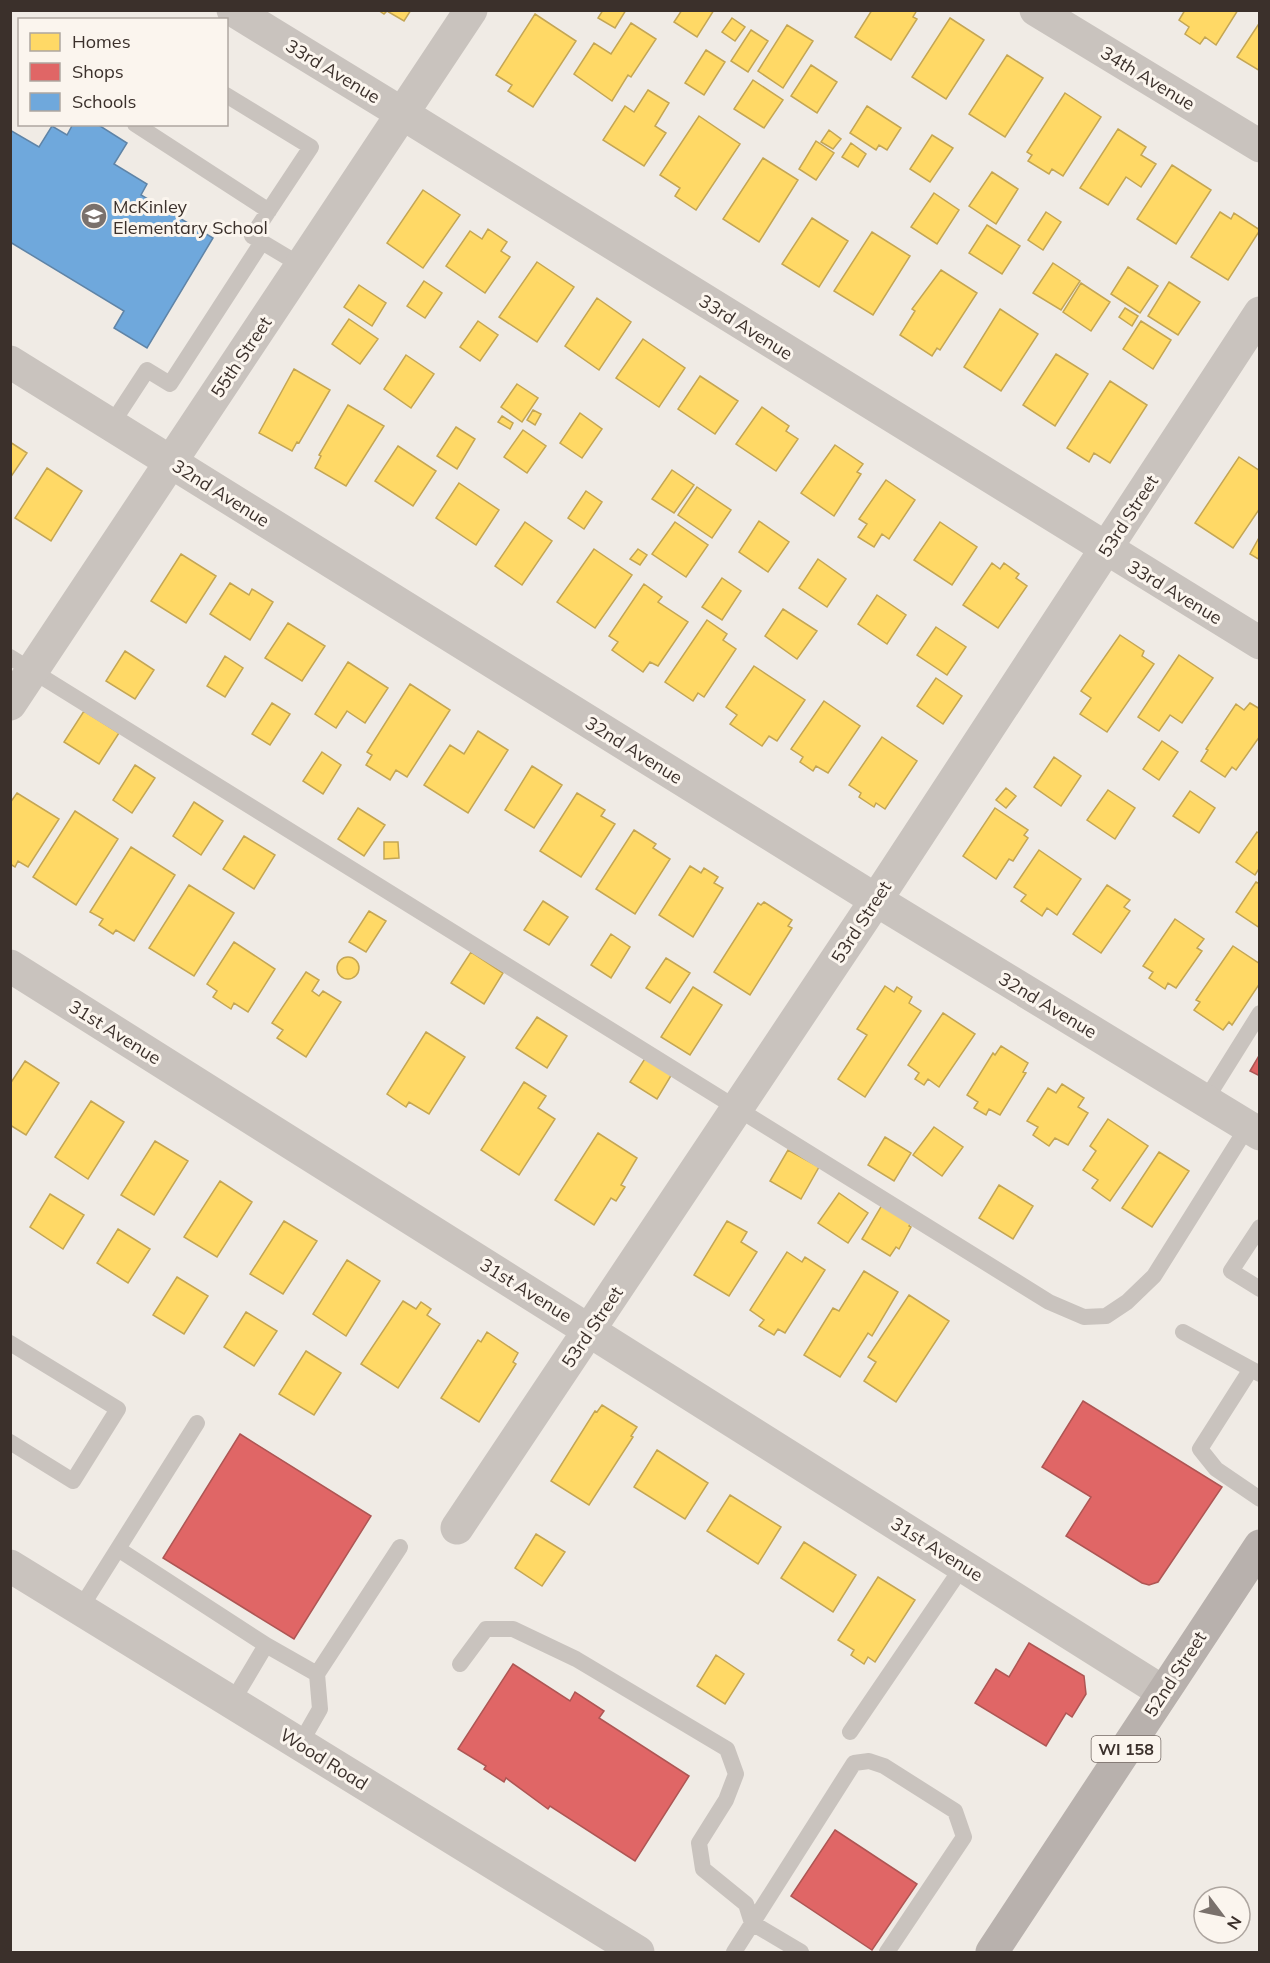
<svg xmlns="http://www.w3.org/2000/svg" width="1270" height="1963" viewBox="0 0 1270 1963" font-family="Mulish,sans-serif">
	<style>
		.homes { fill: #ffd966; stroke: #c4a654; stroke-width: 1.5 }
		.shops { fill: #e06666; stroke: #ae5654; stroke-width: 1.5 }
		.schools { fill: #6fa8dc; stroke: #5f84a7; stroke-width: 1.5 }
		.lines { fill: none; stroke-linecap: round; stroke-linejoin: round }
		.service { stroke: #c9c3be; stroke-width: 16 }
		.minor { stroke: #c9c3be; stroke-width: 33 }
		.tertiary { stroke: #c9c3be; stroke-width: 33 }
		.primary { stroke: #b8b1ad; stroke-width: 33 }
		.labels { text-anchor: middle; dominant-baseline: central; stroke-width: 6; stroke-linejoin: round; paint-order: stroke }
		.shield { fill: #fbf5ee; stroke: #756b66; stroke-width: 1.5 }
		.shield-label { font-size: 16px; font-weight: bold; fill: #3b302b }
		.street-label { font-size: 18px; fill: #3b302b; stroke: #fbf5ee }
		.poi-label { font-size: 18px; fill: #3b302b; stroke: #fbf5ee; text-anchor: start }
	</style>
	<rect width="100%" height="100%" fill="#f0ebe5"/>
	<!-- homes -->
	<path class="homes" d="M 378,10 L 411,10 L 404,21 L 387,11 L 384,14 Z
		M 603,10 L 626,10 L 615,28 L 598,18 Z
		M 682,10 L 714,10 L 697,37 L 674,22 Z
		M 872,10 L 917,10 L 913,17 L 917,19 L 891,60 L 855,37 Z
		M 1185,10 L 1238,10 L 1216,45 L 1205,37 L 1200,44 L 1185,34 L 1189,27 L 1179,20 Z
		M 535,14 L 576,41 L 533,107 L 508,91 L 512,85 L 496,75 Z
		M 732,18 L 745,27 L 735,41 L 722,32 Z
		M 950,18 L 984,40 L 946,99 L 912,77 Z
		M 1260,22 L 1260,71 L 1237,57 Z
		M 631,23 L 656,39 L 631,77 L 628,75 L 612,101 L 574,74 L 594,43 L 611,54 Z
		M 787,25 L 813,41 L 783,88 L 758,71 Z
		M 751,30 L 768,41 L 748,72 L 731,61 Z
		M 706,50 L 725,62 L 704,95 L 685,83 Z
		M 1007,55 L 1043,78 L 1005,137 L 969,114 Z
		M 811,65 L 837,82 L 817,113 L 791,96 Z
		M 753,80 L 783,100 L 764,128 L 734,109 Z
		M 648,90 L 669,103 L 655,126 L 666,133 L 644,166 L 603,140 L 625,106 L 634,112 Z
		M 1065,93 L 1101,117 L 1063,176 L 1052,169 L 1049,174 L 1028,161 L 1032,155 L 1027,152 Z
		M 867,106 L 901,128 L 887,150 L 879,145 L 876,150 L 850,133 Z
		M 699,116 L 740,144 L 696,210 L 675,196 L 680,188 L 660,175 Z
		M 1118,129 L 1146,147 L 1141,155 L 1156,164 L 1141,187 L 1126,177 L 1108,205 L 1080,188 Z
		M 829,130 L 841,139 L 833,149 L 821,142 Z
		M 932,135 L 953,148 L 930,182 L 910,169 Z
		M 816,141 L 834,153 L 816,180 L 799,169 Z
		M 851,143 L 866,154 L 858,167 L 842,157 Z
		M 763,158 L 798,180 L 759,242 L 723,219 Z
		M 1172,165 L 1211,190 L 1176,244 L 1137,219 Z
		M 992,172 L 1018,189 L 996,224 L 969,206 Z
		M 423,190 L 460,215 L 423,268 L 387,243 Z
		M 934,193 L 959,210 L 937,244 L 911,227 Z
		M 1046,212 L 1061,222 L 1043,250 L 1028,240 Z
		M 1220,212 L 1231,219 L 1234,213 L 1260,230 L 1228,280 L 1191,257 Z
		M 812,218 L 848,241 L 819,287 L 782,264 Z
		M 987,225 L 1020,246 L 1002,274 L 969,253 Z
		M 488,229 L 507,242 L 501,251 L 510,257 L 485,293 L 446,266 L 470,231 L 482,239 Z
		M 872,232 L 910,256 L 873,315 L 834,291 Z
		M 537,262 L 574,287 L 537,342 L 499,317 Z
		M 1053,263 L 1080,281 L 1061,310 L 1033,293 Z
		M 1128,267 L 1158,286 L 1140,313 L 1111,294 Z
		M 941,270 L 977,293 L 940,350 L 937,348 L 932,356 L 900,335 L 915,311 L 912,309 Z
		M 424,281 L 442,293 L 425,318 L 407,306 Z
		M 1169,282 L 1200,302 L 1178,335 L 1148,316 Z
		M 1081,283 L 1110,302 L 1091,331 L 1063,312 Z
		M 359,285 L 386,303 L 372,326 L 344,307 Z
		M 597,298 L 631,322 L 599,370 L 565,346 Z
		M 1125,308 L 1138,316 L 1132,326 L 1119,317 Z
		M 1000,309 L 1038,334 L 1001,391 L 964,367 Z
		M 349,319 L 378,339 L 360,364 L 332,344 Z
		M 478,321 L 498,335 L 480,361 L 460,347 Z
		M 1141,321 L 1171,340 L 1153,369 L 1123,349 Z
		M 643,339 L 685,368 L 659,407 L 616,378 Z
		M 1056,354 L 1088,374 L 1055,426 L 1023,405 Z
		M 406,355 L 434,374 L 411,408 L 384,389 Z
		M 294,369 L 330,390 L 299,443 L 297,442 L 292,451 L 259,433 Z
		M 700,376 L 738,401 L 715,434 L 678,409 Z
		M 1110,381 L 1147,405 L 1110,463 L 1094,453 L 1089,462 L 1067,448 Z
		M 517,384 L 538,398 L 522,422 L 501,407 Z
		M 348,405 L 384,426 L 346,486 L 315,468 L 321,456 L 319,455 Z
		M 762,407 L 789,426 L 786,431 L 798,439 L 776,471 L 736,444 Z
		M 533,410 L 541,414 L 535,425 L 527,420 Z
		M 580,413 L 602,429 L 582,458 L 560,443 Z
		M 502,416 L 513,423 L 510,429 L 498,422 Z
		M 456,427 L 475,439 L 457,469 L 437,456 Z
		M 523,430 L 546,446 L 527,473 L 504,457 Z
		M 10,442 L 27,453 L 10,478 Z
		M 835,445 L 863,464 L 857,472 L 861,474 L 834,516 L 801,493 Z
		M 398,446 L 436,471 L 413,506 L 375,481 Z
		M 1239,457 L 1260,471 L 1260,508 L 1233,548 L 1195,523 Z
		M 47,468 L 82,491 L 51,541 L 15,518 Z
		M 672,470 L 694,485 L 674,513 L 652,499 Z
		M 886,480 L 915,500 L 889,539 L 882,534 L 874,547 L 858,537 L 867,524 L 859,519 Z
		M 459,483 L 499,510 L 476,545 L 436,518 Z
		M 697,487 L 731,510 L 712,538 L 678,515 Z
		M 586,491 L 602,502 L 584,529 L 568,518 Z
		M 759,521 L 789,542 L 768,572 L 739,552 Z
		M 525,522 L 552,541 L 522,585 L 495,566 Z
		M 675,522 L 708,545 L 686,577 L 652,554 Z
		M 940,522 L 977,547 L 952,585 L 914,560 Z
		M 1260,536 L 1260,560 L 1250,554 Z
		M 594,549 L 632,575 L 595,628 L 557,602 Z
		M 638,549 L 647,555 L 640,565 L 630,559 Z
		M 181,554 L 216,576 L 186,623 L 151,601 Z
		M 818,559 L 846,579 L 827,607 L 799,588 Z
		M 992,563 L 1000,569 L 1004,563 L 1019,574 L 1016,578 L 1027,586 L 998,628 L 963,605 Z
		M 722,578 L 741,591 L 722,620 L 702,607 Z
		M 230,583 L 249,595 L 252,589 L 273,602 L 250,640 L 210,614 Z
		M 644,584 L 662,597 L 658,602 L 688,622 L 658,666 L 650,662 L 643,672 L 612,650 L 618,642 L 609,636 Z
		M 877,595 L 906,615 L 887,644 L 858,624 Z
		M 783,609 L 817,631 L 797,659 L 765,636 Z
		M 707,620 L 727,634 L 723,640 L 736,649 L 704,697 L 698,693 L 693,701 L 665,682 Z
		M 288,623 L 325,646 L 302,681 L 265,658 Z
		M 936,627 L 966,647 L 947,675 L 917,655 Z
		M 1120,635 L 1144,651 L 1142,656 L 1154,664 L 1107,732 L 1080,714 L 1091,698 L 1081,691 Z
		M 125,651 L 154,670 L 135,699 L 106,681 Z
		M 1179,655 L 1213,678 L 1182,723 L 1170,715 L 1159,731 L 1138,717 Z
		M 225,656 L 243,668 L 225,697 L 207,686 Z
		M 348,662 L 388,688 L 365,723 L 347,711 L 336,728 L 315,714 Z
		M 754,666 L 805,700 L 777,741 L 769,736 L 762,746 L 730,724 L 737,715 L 726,707 Z
		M 936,678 L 962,696 L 943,724 L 917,706 Z
		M 410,684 L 450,710 L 407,777 L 396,770 L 390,780 L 366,765 L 372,755 L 367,752 Z
		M 824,701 L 860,726 L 828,773 L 816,766 L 813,771 L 800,762 L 803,757 L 791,749 Z
		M 272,703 L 290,714 L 270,745 L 252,734 Z
		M 1250,703 L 1260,709 L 1260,736 L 1236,770 L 1232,767 L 1225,777 L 1201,761 L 1208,750 L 1206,749 L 1236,704 L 1244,710 Z
		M 84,711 L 119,733 L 99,764 L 64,742 Z
		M 478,731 L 508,750 L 468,813 L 424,785 L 450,745 L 464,754 Z
		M 882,737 L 917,761 L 885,809 L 876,803 L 874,807 L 859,797 L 861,793 L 849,785 Z
		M 1162,741 L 1178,752 L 1159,780 L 1143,769 Z
		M 322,752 L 341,765 L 323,794 L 303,781 Z
		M 1054,757 L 1081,776 L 1061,806 L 1034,787 Z
		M 135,765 L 155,778 L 132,813 L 113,800 Z
		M 532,766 L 562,785 L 534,828 L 505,810 Z
		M 1006,788 L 1016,796 L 1006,808 L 996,800 Z
		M 1108,790 L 1135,808 L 1115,839 L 1087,820 Z
		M 1190,791 L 1215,808 L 1199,833 L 1173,816 Z
		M 17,793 L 59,819 L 28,867 L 18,861 L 15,867 L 10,864 L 10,803 Z
		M 577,793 L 605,810 L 601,816 L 615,824 L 581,877 L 540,851 Z
		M 194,802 L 223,821 L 201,855 L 173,836 Z
		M 358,808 L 385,825 L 364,856 L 338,839 Z
		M 995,808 L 1028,830 L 1024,835 L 1028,838 L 1013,861 L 1009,859 L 996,879 L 963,856 Z
		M 75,811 L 118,839 L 76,905 L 33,877 Z
		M 634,830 L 656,844 L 653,848 L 670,859 L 635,914 L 596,889 Z
		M 1257,832 L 1260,834 L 1260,867 L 1255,875 L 1236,862 Z
		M 244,836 L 275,855 L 254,889 L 223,869 Z
		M 384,842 L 398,842 L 399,858 L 384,859 Z
		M 131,847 L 175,875 L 134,941 L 116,930 L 113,934 L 99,925 L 103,919 L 90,912 Z
		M 1039,850 L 1081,879 L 1057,915 L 1047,908 L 1042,916 L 1021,901 L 1026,895 L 1014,887 Z
		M 690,866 L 701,873 L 704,868 L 718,877 L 714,883 L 723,888 L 693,937 L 659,915 Z
		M 1256,882 L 1260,884 L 1260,928 L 1236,912 Z
		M 189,885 L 234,913 L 194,976 L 149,948 Z
		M 1107,885 L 1130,900 L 1124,907 L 1130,911 L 1101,953 L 1073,934 Z
		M 543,901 L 568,917 L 549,945 L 524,930 Z
		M 764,902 L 792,920 L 788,926 L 792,928 L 750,995 L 714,972 L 758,903 L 761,905 Z
		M 369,911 L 386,921 L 366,952 L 349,942 Z
		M 1175,919 L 1204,939 L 1197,948 L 1202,951 L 1176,988 L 1168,983 L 1165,989 L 1149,978 L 1153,972 L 1143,966 Z
		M 611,934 L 630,947 L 611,978 L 591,965 Z
		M 234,942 L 275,969 L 248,1012 L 234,1003 L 231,1009 L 213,997 L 217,991 L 207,984 Z
		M 1233,946 L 1260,964 L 1260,983 L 1232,1025 L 1229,1022 L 1223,1030 L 1194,1010 L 1200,1002 L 1196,1000 Z
		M 471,952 L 503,973 L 484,1004 L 451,983 Z
		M337 968a11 11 0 1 1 22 0a11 11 0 1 1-22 0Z
		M 666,958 L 690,973 L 670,1003 L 646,988 Z
		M 306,972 L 319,980 L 312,991 L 319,996 L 323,991 L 341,1002 L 306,1057 L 277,1038 L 283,1030 L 272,1023 Z
		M 885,986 L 894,992 L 897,987 L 912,997 L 909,1003 L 921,1011 L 865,1097 L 838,1079 L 867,1035 L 857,1029 Z
		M 693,987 L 722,1005 L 690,1055 L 661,1037 Z
		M 943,1013 L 975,1034 L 939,1087 L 928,1079 L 924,1085 L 915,1079 L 919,1073 L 908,1065 Z
		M 537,1017 L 567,1036 L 547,1068 L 516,1048 Z
		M 426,1032 L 465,1057 L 429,1114 L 409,1102 L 406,1107 L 387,1094 Z
		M 1001,1046 L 1028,1063 L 1023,1072 L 1026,1073 L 1000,1115 L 989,1109 L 986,1115 L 974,1108 L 978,1102 L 967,1095 L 993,1053 L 995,1055 Z
		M 646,1057 L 672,1074 L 657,1099 L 630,1082 Z
		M 25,1061 L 59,1083 L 26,1135 L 10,1125 L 10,1084 Z
		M 524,1082 L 546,1096 L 538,1108 L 555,1119 L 519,1175 L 481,1150 Z
		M 1062,1084 L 1084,1098 L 1078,1107 L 1088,1113 L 1068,1145 L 1055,1138 L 1049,1146 L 1033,1135 L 1038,1127 L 1027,1121 L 1048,1088 L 1056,1093 Z
		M 91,1101 L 124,1122 L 88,1179 L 55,1157 Z
		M 1108,1119 L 1148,1146 L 1110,1201 L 1092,1188 L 1098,1180 L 1083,1170 L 1096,1151 L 1090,1146 Z
		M 934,1127 L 963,1147 L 942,1176 L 913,1155 Z
		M 598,1133 L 637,1158 L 621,1185 L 625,1187 L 616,1201 L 611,1198 L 594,1225 L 555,1200 Z
		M 885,1137 L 911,1153 L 894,1181 L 868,1165 Z
		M 155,1141 L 188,1161 L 154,1215 L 121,1195 Z
		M 788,1150 L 819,1167 L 801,1199 L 770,1181 Z
		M 1159,1152 L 1189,1171 L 1152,1227 L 1122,1208 Z
		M 220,1181 L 252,1202 L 217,1257 L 184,1237 Z
		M 999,1185 L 1033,1206 L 1013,1239 L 979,1218 Z
		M 839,1193 L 868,1213 L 848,1243 L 818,1223 Z
		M 50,1194 L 84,1215 L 63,1249 L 30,1227 Z
		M 882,1205 L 911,1223 L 909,1226 L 911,1227 L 899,1249 L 896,1247 L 890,1256 L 862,1239 Z
		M 284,1221 L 317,1241 L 283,1294 L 250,1274 Z
		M 727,1221 L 747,1232 L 741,1242 L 757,1252 L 729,1296 L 694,1275 Z
		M 118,1229 L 150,1249 L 128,1283 L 97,1263 Z
		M 787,1252 L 802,1262 L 805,1257 L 825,1270 L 785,1333 L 778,1329 L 774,1335 L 759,1326 L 764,1320 L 750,1310 Z
		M 347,1260 L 380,1281 L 346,1336 L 313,1314 Z
		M 864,1271 L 898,1292 L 872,1336 L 868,1333 L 840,1377 L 804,1355 L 833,1308 L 839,1311 Z
		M 177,1277 L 208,1296 L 184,1334 L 153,1315 Z
		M 909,1295 L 949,1321 L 896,1402 L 864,1381 L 876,1362 L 868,1357 Z
		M 403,1301 L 416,1309 L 421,1302 L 431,1309 L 427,1315 L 440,1324 L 398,1388 L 361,1364 Z
		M 246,1312 L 277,1331 L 254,1366 L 224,1347 Z
		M 487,1332 L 518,1353 L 513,1362 L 516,1364 L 479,1422 L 441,1398 L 478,1340 L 481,1342 Z
		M 306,1351 L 341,1373 L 314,1415 L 279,1394 Z
		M 602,1405 L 637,1427 L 631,1436 L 633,1437 L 589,1505 L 551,1481 L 595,1411 L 597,1412 Z
		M 657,1450 L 708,1483 L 685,1519 L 634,1487 Z
		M 730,1495 L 781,1527 L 758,1564 L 707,1531 Z
		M 536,1534 L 565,1552 L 542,1586 L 515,1568 Z
		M 804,1542 L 856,1575 L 833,1612 L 781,1578 Z
		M 878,1577 L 915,1600 L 875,1662 L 868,1657 L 864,1664 L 851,1655 L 854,1650 L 838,1640 Z
		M 716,1655 L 744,1674 L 725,1704 L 697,1686 Z"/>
	<!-- shops -->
	<path class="shops" d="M 1260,1054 L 1260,1076 L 1250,1071 Z
		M 1083,1401 L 1222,1487 L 1158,1582 L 1149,1585 L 1142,1583 L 1066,1536 L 1091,1497 L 1042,1467 Z
		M 240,1434 L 371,1516 L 294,1639 L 163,1558 Z
		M 1029,1643 L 1084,1676 L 1086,1694 L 1072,1717 L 1066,1713 L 1046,1746 L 975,1703 L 996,1669 L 1009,1677 Z
		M 513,1664 L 570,1701 L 575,1692 L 604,1711 L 599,1718 L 689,1776 L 635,1861 L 550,1806 L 548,1809 L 506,1778 L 504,1782 L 484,1769 L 486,1766 L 458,1749 Z
		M 835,1830 L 917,1884 L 872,1950 L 791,1896 Z"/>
	<!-- schools -->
	<path class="schools" d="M 73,124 L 97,124 L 127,143 L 114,164 L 147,184 L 141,195 L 213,238 L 147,348 L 114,328 L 124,311 L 10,242 L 10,130 L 39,147 L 52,126 L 67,135 Z"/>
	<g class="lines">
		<!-- service -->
		<path class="service" d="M 226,95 L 311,147 L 252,236 L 302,266
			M 135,124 L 269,211
			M 111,425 L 147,370 L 170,384 L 262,242
			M 10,657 L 1049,1302 L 1084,1317 L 1106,1316 L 1127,1302 L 1154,1276 L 1248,1126
			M 1205,1101 L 1260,1013
			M 1260,1227 L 1231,1271 L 1260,1289
			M 1183,1332 L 1251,1369
			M 10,1343 L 118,1409 L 73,1481 L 10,1442
			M 1260,1374 L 1251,1369 L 1200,1449 L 1216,1469 L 1260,1499
			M 118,1549 L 266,1645 L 317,1674 L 400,1547
			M 80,1609 L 197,1423
			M 460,1664 L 486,1629 L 513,1629 L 576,1659 L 727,1749 L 736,1774 L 726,1800 L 699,1843 L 703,1869 L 746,1904 L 752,1923 L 801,1952
			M 232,1702 L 266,1645
			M 850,1732 L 963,1566
			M 300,1744 L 320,1709 L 317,1674
			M 734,1952 L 854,1763 L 869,1761 L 884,1766 L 955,1811 L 964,1837 L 887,1952"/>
		<!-- minor -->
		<path class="minor" d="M 233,10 L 403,114 L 1260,643
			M 1036,10 L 1260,146
			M 10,362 L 876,900 L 1260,1134
			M 10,704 L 471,10
			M 10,966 L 1163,1692
			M 457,1528 L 876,900 L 1260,313"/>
		<!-- tertiary -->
		<path class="tertiary" d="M 10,1566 L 638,1952"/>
		<!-- primary -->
		<path class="primary" d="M 992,1952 L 1260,1546"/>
	</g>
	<!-- icons -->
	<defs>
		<symbol id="school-disc" viewBox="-11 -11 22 22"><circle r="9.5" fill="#7a716c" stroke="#fbf5ee"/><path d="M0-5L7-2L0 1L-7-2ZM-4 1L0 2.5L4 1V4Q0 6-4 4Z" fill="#fff"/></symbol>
	</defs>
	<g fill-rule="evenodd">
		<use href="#school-disc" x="79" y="201" width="30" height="30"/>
	</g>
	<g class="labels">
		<!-- shield labels -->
		<rect class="shield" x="1091.5" y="1736" width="69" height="26" rx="4.5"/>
		<g class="shield-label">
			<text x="1126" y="1749">WI 158</text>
		</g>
		<!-- street labels -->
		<g class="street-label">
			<text transform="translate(333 71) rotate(31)">33rd Avenue</text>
			<text transform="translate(1148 78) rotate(31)">34th Avenue</text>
			<text transform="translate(746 327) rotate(32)">33rd Avenue</text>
			<text transform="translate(241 357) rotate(-56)">55th Street</text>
			<text transform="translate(221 493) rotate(32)">32nd Avenue</text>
			<text transform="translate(1128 516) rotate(-57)">53rd Street</text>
			<text transform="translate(1175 592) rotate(31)">33rd Avenue</text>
			<text transform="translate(634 750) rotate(32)">32nd Avenue</text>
			<text transform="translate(861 922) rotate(-57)">53rd Street</text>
			<text transform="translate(1048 1005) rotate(31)">32nd Avenue</text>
			<text transform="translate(115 1032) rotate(32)">31st Avenue</text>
			<text transform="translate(526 1290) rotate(32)">31st Avenue</text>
			<text transform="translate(592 1327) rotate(-56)">53rd Street</text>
			<text transform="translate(937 1549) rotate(32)">31st Avenue</text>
			<text transform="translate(1175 1674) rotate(-57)">52nd Street</text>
			<text transform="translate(324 1759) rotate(32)">Wood Road</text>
		</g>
		<!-- poi labels -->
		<g class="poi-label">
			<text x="113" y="206">McKinley<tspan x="113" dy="21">Elementary School</tspan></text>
		</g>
	</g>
	<!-- border -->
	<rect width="1270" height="1963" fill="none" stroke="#3b302b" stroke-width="24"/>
	<!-- legend -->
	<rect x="18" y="18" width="210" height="108" fill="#fbf5ee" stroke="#aea6a0" stroke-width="1.5"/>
	<rect x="30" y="33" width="30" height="18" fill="#ffd966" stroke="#aea6a0" stroke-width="1.5"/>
	<text x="72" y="48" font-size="18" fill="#3b302b">Homes</text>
	<rect x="30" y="63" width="30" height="18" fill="#e06666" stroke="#aea6a0" stroke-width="1.5"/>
	<text x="72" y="78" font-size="18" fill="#3b302b">Shops</text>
	<rect x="30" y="93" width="30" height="18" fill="#6fa8dc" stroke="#aea6a0" stroke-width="1.5"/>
	<text x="72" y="108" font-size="18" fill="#3b302b">Schools</text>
	<!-- north arrow -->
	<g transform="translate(1222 1915) rotate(122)"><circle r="28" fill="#fbf5ee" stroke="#aea6a0" stroke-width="1.5"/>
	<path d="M0-4.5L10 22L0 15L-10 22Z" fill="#7a716c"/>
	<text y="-9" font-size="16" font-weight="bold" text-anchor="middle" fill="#3b302b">N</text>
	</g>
</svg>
